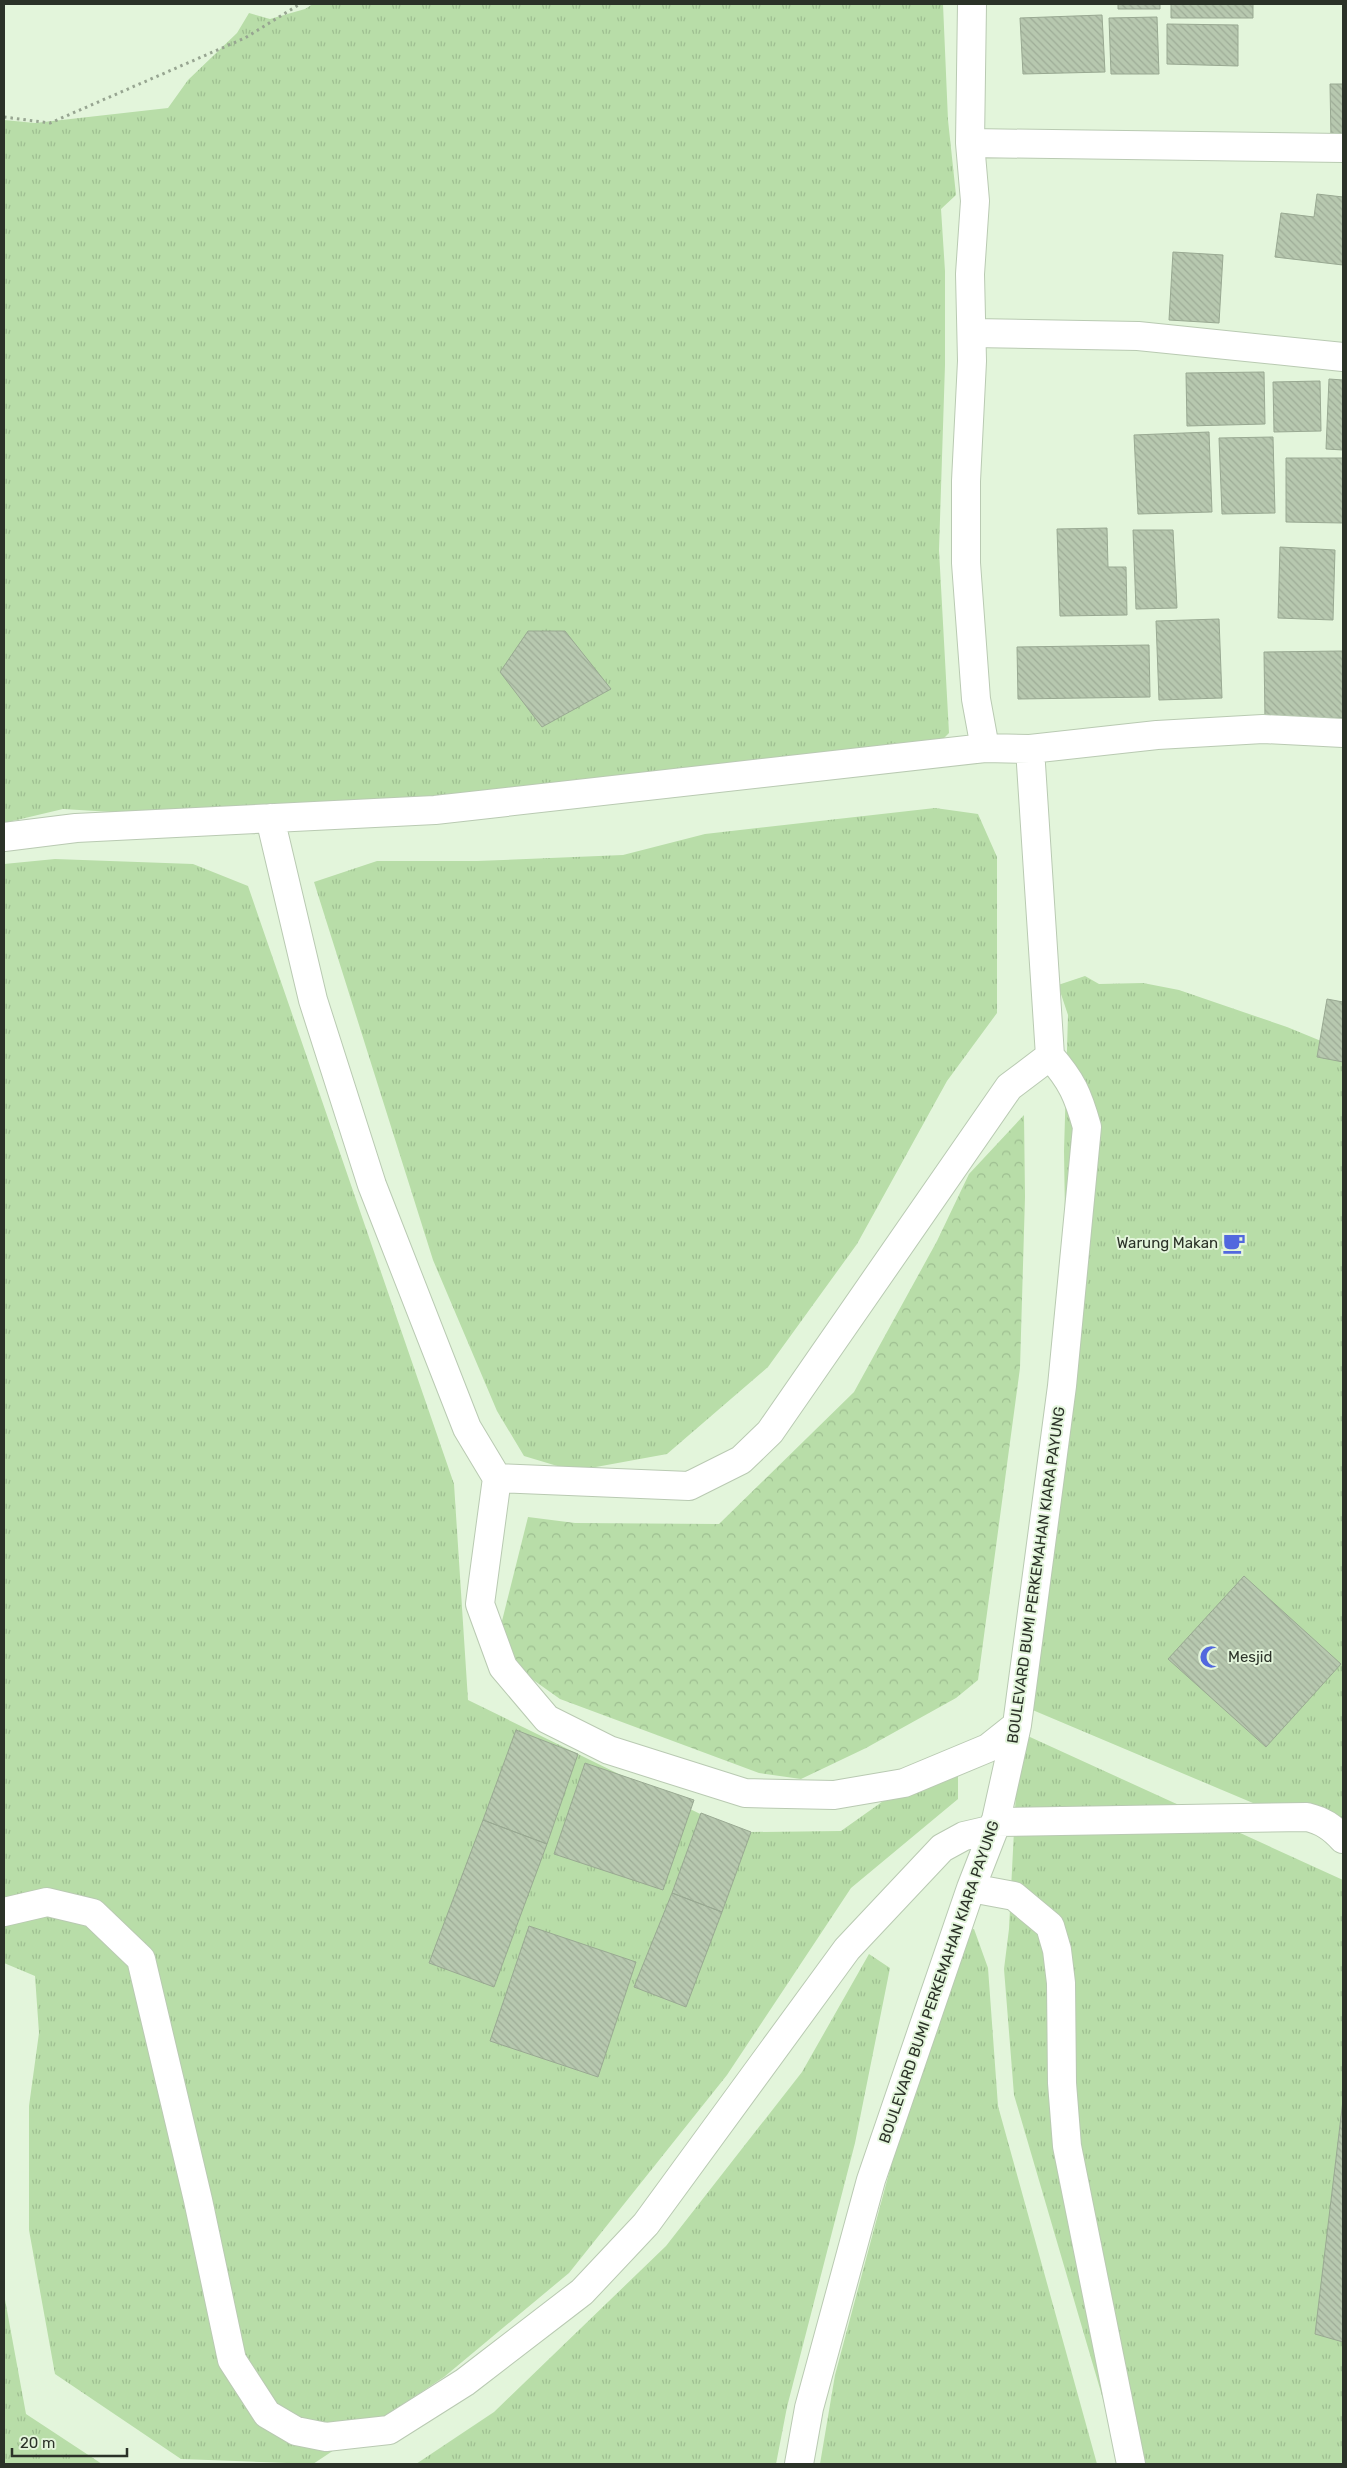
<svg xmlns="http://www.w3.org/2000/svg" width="1347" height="2468" viewBox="0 0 1347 2468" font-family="Rubik,sans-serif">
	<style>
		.grass { fill: url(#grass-tufts) }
		.forest { fill: url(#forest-crowns) }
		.building { fill: url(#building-back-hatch); stroke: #99a992 }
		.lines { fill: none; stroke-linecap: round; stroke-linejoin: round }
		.street-casing { stroke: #b9cab2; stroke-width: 30 }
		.path { stroke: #97a591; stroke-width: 3; stroke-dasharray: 2.5 4; stroke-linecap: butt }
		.street { stroke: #fff; stroke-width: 28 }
		.labels { text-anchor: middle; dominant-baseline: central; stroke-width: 4; stroke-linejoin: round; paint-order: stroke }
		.poi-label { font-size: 15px; fill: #2b3228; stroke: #e3f5db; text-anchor: end }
		.street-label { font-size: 15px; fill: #2b3228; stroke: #e3f5db }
	</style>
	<defs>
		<pattern id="grass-tufts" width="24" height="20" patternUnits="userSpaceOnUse" patternTransform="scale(1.25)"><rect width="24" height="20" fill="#b8dda8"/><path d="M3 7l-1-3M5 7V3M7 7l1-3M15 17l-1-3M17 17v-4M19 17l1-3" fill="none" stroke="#9ebe91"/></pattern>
		<pattern id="forest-crowns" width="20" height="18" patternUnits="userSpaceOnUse" patternTransform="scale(1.25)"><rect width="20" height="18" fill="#b8dda8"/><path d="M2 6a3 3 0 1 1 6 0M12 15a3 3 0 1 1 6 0" fill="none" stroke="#9ebe91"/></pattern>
		<pattern id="building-back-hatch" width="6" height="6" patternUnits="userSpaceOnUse" patternTransform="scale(1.25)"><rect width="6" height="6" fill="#b7c8af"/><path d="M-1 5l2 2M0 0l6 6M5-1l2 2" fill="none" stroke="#9eac97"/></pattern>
	</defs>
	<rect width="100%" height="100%" fill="#e3f5db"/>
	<!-- grass -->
	<path class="grass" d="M 313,4 L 943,4 L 948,120 L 956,195 L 941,209 L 945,271 L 945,365 L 939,550 L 949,733 L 929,753 L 210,818 L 63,809 L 4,823 L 4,120 L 35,123 L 168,108 L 188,80 L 237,33 L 249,13 L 270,19 L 305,9 Z
		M 935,808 L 978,814 L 997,857 L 997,1013 L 947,1081 L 857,1244 L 768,1367 L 667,1454 L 574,1471 L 524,1456 L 497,1411 L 433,1260 L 314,882 L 377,861 L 477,861 L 623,855 L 705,834 Z
		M 55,859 L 193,864 L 248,886 L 454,1484 L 468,1700 L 741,1834 L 751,1832 L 841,1831 L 958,1748 L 958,1799 L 851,1888 L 727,2075 L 569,2273 L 444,2377 L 313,2464 L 181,2459 L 55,2374 L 29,2230 L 29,2106 L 39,2033 L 35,1976 L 4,1963 L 4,864 Z
		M 1085,976 L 1099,984 L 1143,983 L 1179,990 L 1287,1027 L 1343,1050 L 1343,1841 L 1011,1701 L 1066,1283 L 1064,1151 L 1068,1015 L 1058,985 Z
		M 1019,1732 L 1343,1880 L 1343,2464 L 1122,2464 L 1014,2095 L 1004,1969 L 1009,1929 Z
		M 974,1929 L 988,1968 L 998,2106 L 1097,2464 L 820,2464 L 835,2375 L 954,1930 Z
		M 869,1954 L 890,1968 L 855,2143 L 787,2407 L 776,2464 L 416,2464 L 494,2412 L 666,2246 L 802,2072 Z
		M 4,2294 L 26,2414 L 102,2464 L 4,2464 Z"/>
	<!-- forest -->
	<path class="forest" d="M 1024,1115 L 1025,1197 L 1020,1368 L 978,1680 L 956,1698 L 866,1748 L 801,1779 L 759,1773 L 560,1699 L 508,1662 L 501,1625 L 528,1517 L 575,1523 L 719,1524 L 854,1392 L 937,1241 L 969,1174 Z"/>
	<!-- building -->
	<path class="building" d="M 1118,4 L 1160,4 L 1160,9 L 1118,9 Z
		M 1171,4 L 1253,4 L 1253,18 L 1171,18 Z
		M 1102,15 L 1105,72 L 1023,74 L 1020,18 Z
		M 1157,17 L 1159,74 L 1111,74 L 1109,18 Z
		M 1167,24 L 1238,25 L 1238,66 L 1167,64 Z
		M 1330,84 L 1343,84 L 1343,138 L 1331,139 Z
		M 1317,194 L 1343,197 L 1343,265 L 1275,257 L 1281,213 L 1314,217 Z
		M 1173,252 L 1223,255 L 1219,323 L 1169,320 Z
		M 1264,372 L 1265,424 L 1187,426 L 1186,373 Z
		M 1329,379 L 1343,380 L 1343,450 L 1326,449 Z
		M 1320,381 L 1321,431 L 1274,432 L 1273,382 Z
		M 1209,432 L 1212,512 L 1138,514 L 1134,435 Z
		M 1273,437 L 1275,513 L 1222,514 L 1219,438 Z
		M 1286,458 L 1343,458 L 1343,523 L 1286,522 Z
		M 1107,528 L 1108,567 L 1126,567 L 1127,615 L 1060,616 L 1057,529 Z
		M 1133,530 L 1173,530 L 1177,608 L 1136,609 Z
		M 1280,547 L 1335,550 L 1333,620 L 1278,618 Z
		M 1219,619 L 1222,698 L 1159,700 L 1156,621 Z
		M 528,631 L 565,631 L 611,689 L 542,727 L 500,672 Z
		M 1149,645 L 1150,697 L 1018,699 L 1017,647 Z
		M 1343,651 L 1343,718 L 1265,719 L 1264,652 Z
		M 1327,999 L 1343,1002 L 1343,1062 L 1317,1057 Z
		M 1244,1576 L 1341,1664 L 1266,1747 L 1168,1659 Z
		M 516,1730 L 578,1754 L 547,1844 L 483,1820 Z
		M 585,1763 L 694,1800 L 663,1890 L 554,1854 Z
		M 701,1813 L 751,1832 L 722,1912 L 672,1893 Z
		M 483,1820 L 547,1844 L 494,1987 L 429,1963 Z
		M 672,1893 L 722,1912 L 686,2007 L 634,1987 Z
		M 529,1926 L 636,1962 L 598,2077 L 490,2041 Z
		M 1343,2100 L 1343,2342 L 1315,2334 Z"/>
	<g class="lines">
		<defs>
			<path id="street" d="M 972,4 L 970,143 L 975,201 L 970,274 L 972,361 L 966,481 L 966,563 L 976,699 L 985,748
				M 970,143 L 1343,148
				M 972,333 L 1138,336 L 1343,357
				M 1030,749 L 1157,735 L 1263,729 L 1343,733
				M 270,818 L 313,1000 L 372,1185 L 467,1428 L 497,1478 L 480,1604 L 503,1667 L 547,1719 L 609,1750 L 745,1793 L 834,1795 L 904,1783 L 988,1748 L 1017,1725
				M 4,837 L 76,828 L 435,810 L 985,748 L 1030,749 L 1050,1056
				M 497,1478 L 689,1486 L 741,1460 L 770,1432 L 1009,1087 L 1050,1056
				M 995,1822 L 1307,1817 C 1323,1821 1332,1827 1343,1839
				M 971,1888 L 1014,1896 L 1050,1926 L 1057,1950 L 1061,1983 L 1062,2083 L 1067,2146 L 1131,2464
				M 4,1912 L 47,1902 L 93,1913 L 141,1959 L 198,2200 L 232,2360 L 267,2414 L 296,2431 L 326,2437 L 389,2430 L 465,2382 L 582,2292 L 646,2224 L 847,1949 L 942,1848 L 964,1836 L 994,1829
				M 799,2464 L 809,2408 L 871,2180 L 971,1888 L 994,1829 L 1017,1725 L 1062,1386 L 1087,1127 C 1078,1095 1072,1081 1050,1056"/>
		</defs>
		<!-- street casing -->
		<use href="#street" class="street-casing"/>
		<!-- path -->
		<path class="path" d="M 4,117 L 50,123 L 245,38 L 300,4"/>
		<!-- street -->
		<use href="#street" class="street"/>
	</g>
	<!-- icons -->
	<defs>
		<symbol id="cafe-bare" viewBox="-9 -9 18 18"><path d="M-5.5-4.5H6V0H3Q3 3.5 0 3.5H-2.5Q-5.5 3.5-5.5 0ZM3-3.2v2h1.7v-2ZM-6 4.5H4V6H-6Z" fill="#5268de" stroke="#e3f5db" stroke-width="2.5" paint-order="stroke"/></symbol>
		<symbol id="mosque-bare" viewBox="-9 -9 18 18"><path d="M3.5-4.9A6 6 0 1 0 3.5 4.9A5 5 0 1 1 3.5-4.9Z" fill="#5268de" stroke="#e3f5db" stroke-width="2.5" paint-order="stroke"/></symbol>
	</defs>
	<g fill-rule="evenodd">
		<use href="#cafe-bare" x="1218" y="1227" width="32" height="32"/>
		<use href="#mosque-bare" x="1195" y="1641" width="32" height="32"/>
	</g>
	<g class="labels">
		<!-- poi labels -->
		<g class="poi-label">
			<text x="1218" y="1243">Warung Makan</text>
			<text x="1228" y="1657" text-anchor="start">Mesjid</text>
		</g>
		<!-- street labels -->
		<g class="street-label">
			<text transform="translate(1036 1575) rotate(-82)">BOULEVARD BUMI PERKEMAHAN KIARA PAYUNG</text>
			<text transform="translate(939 1982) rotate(-71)">BOULEVARD BUMI PERKEMAHAN KIARA PAYUNG</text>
		</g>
	</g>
	<!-- border -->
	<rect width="1347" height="2468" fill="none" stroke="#2b3228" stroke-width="10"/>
	<!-- scale -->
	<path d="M12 2448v8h115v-8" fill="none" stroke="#2b3228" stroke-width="2.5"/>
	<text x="20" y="2448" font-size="15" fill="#2b3228" stroke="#e3f5db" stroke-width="4" paint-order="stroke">20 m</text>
</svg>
